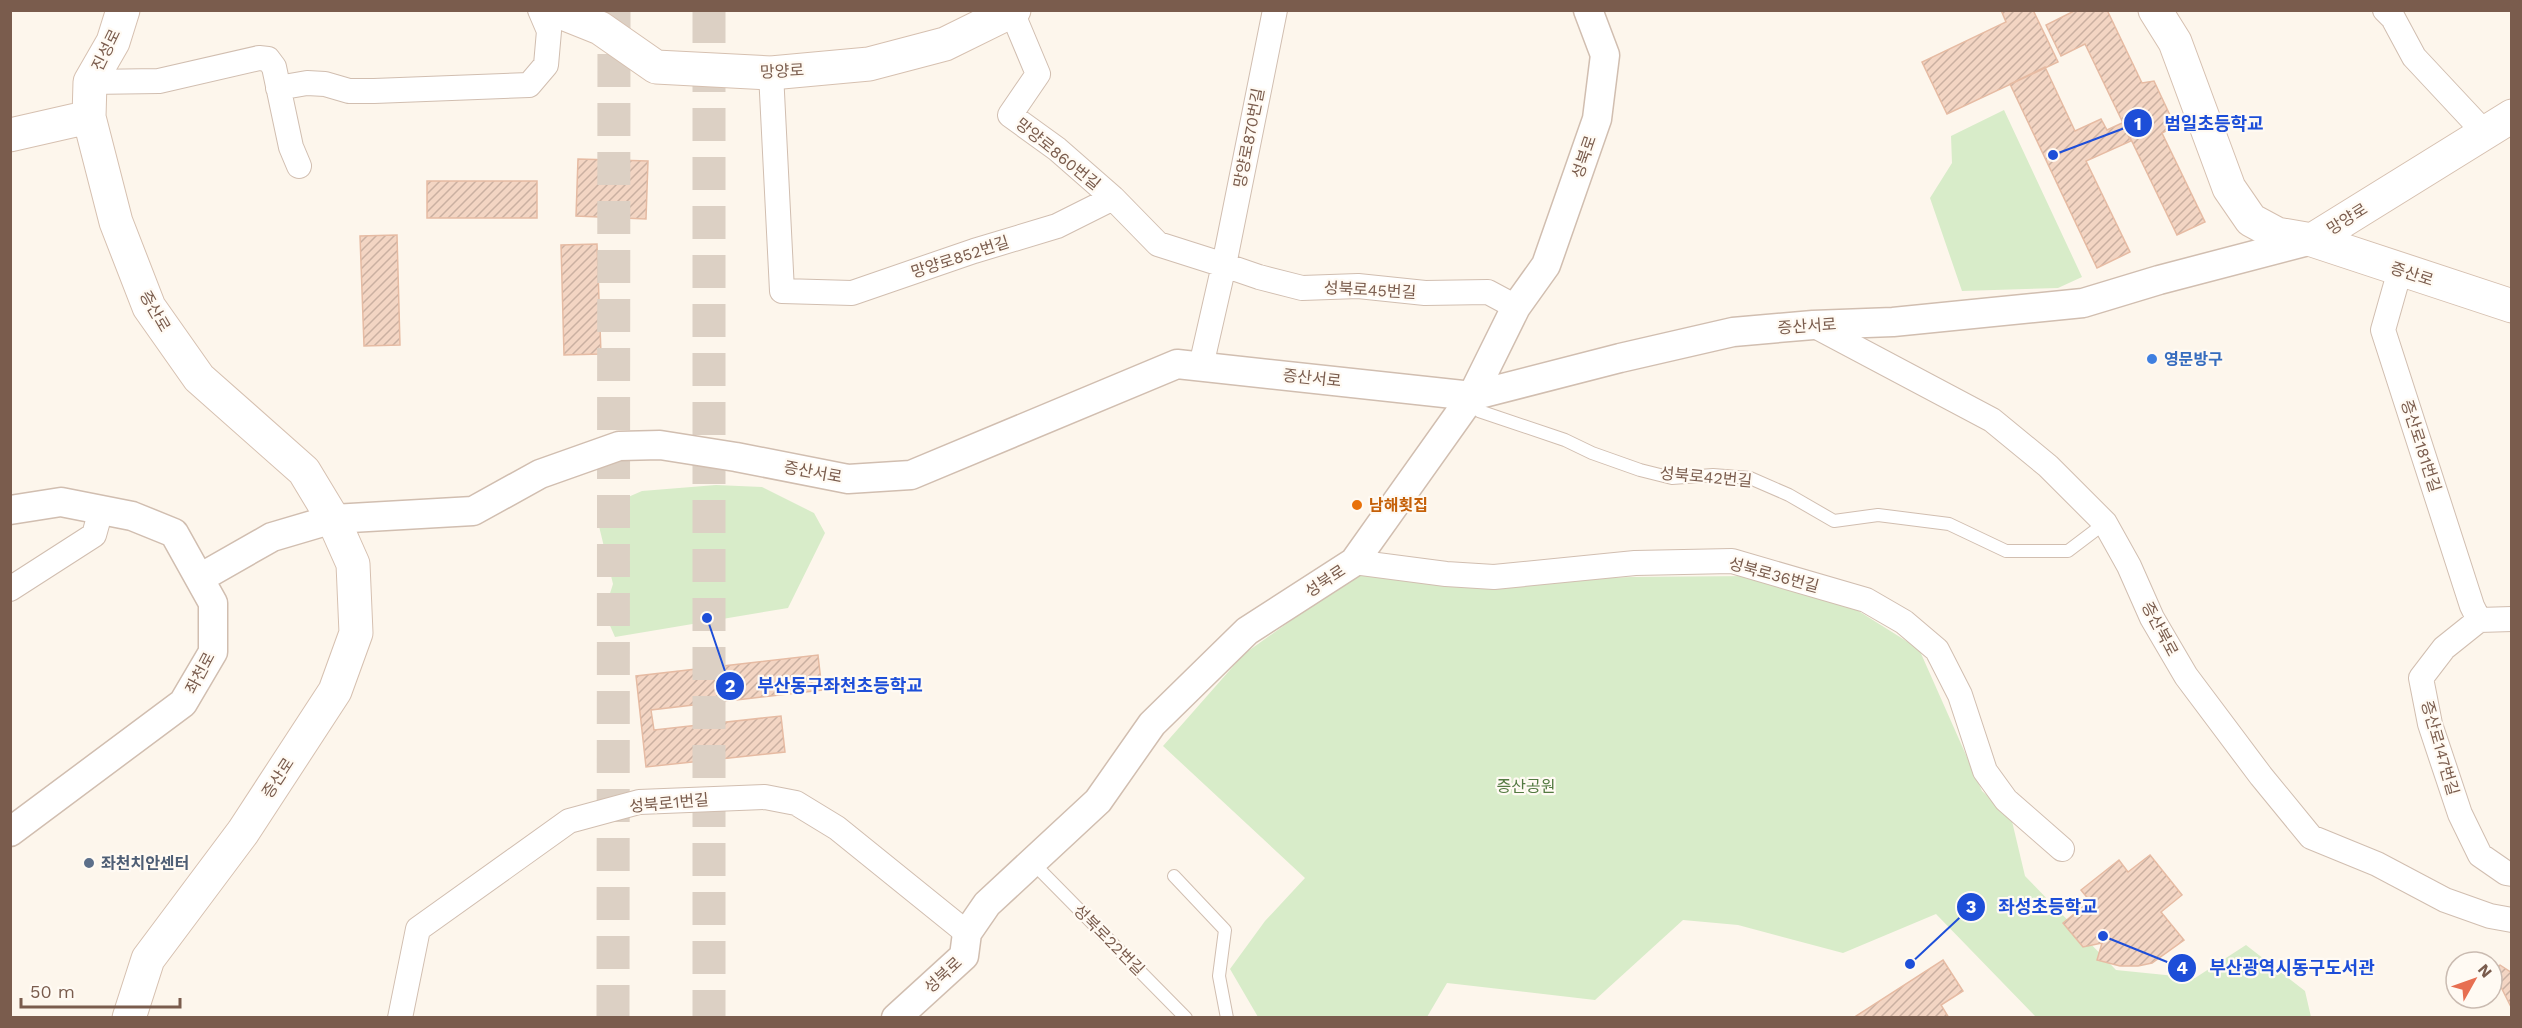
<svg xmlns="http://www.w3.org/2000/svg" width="2522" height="1028" viewBox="0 0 2522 1028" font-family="'Work Sans','Noto Sans KR',sans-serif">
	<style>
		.green { fill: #d8ecc9 }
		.building { fill: url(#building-hatch); stroke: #e6bba3; stroke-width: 1.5 }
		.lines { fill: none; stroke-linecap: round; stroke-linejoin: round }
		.trunk-tunnel { stroke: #dcd0c4; stroke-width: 33; stroke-dasharray: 33 16; stroke-linecap: butt }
		.service-casing { stroke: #d1beb0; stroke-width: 14 }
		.minor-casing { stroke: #d1beb0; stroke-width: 26 }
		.tertiary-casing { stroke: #d1beb0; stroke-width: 31 }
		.secondary-casing { stroke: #d6c0b0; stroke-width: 35 }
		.service { stroke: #fff; stroke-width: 12 }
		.minor { stroke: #fff; stroke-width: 24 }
		.tertiary { stroke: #fff; stroke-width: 28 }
		.secondary { stroke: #fff; stroke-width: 33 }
		.shop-dot { fill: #3f7fe0; stroke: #fffaf3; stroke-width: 2 }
		.food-dot { fill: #e8710a; stroke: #fffaf3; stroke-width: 2 }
		.service-dot { fill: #5c6f8a; stroke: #fffaf3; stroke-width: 2 }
		.labels { text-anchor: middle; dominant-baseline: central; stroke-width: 4.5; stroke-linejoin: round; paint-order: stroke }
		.street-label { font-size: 16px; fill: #7a5c4d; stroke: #fffaf3 }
		.shop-label { font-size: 16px; font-weight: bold; fill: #366cbe; stroke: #fffaf3; text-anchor: start }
		.food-label { font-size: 16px; font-weight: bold; fill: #c56008; stroke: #fffaf3; text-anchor: start }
		.park-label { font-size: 16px; fill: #537a41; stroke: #fffaf3 }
		.service-label { font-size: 16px; font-weight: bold; fill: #4e5e75; stroke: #fffaf3; text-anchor: start }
		.leader { fill: none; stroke: #1d4ed8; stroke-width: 2 }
		.callout-dot { fill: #1d4ed8; stroke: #fffaf3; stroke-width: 2 }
		.mark-label { font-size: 18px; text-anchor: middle; font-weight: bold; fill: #fff }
		.callout-label { font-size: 18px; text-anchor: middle; font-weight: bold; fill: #1d4ed8; stroke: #fffaf3; stroke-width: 4.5; stroke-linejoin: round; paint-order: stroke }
	</style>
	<defs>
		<pattern id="building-hatch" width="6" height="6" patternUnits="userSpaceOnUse" patternTransform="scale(1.5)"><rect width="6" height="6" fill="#f3d5c3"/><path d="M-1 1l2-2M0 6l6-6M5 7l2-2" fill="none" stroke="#cab0a1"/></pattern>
	</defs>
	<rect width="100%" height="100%" fill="#fdf6ec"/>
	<!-- green -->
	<path class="green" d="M 2004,110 L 2082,277 L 2058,288 L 1962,291 L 1930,198 L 1952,163 L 1951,136 Z
		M 716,485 L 762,487 L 814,513 L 825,533 L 788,608 L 615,637 L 604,612 L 613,584 L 598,522 L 612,504 L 642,491 Z
		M 1362,570 L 1449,585 L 1631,577 L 1750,576 L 1849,605 L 1919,649 L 1982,791 L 2011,817 L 2025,876 L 2116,970 L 2195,978 L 2246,945 L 2305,991 L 2311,1017 L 2036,1017 L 1936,914 L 1843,953 L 1738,925 L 1683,920 L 1595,1000 L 1447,983 L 1427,1017 L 1258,1017 L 1230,969 L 1265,921 L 1305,878 L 1163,746 L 1244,654 Z"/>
	<!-- building -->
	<path class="building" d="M 2001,10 L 2033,10 L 2058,62 L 1947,114 L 1922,62 L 2006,22 Z
		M 2076,10 L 2107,10 L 2142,83 L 2154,81 L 2175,126 L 2162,133 L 2205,222 L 2177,235 L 2085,44 L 2061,56 L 2046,25 Z
		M 2045,67 L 2075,131 L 2101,119 L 2107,130 L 2122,123 L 2131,141 L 2086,161 L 2130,252 L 2097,268 L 2010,84 Z
		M 578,159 L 648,161 L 646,219 L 576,216 Z
		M 427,181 L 537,181 L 537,218 L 427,218 Z
		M 397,235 L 400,345 L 364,346 L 360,236 Z
		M 597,244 L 601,354 L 564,355 L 561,245 Z
		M 818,655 L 822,690 L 651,710 L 654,730 L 781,716 L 785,752 L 646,767 L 636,676 Z
		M 2150,855 L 2182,895 L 2161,912 L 2184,940 L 2152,963 L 2138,966 L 2120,966 L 2097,960 L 2102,943 L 2083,947 L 2063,923 L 2090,901 L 2081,890 L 2119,860 L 2128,872 Z
		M 1943,960 L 1963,991 L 1941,1005 L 1949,1018 L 1853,1018 Z
		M 2500,965 L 2512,973 L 2512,1009 L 2492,969 Z"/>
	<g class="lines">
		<!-- trunk-tunnel -->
		<path class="trunk-tunnel" d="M 709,10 L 709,1018
			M 613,1018 L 614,10"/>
		<defs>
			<path id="service" d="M 1473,397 L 1479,411 L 1565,440 L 1592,453 L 1640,470 L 1672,478 L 1713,475 L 1750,478 L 1789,495 L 1834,521 L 1878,515 L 1949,524 L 2006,551 L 2068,551 L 2105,523
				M 1032,862 L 1186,1018
				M 1174,876 L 1225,930 L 1219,976 L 1227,1018"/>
			<path id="minor" d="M 1275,10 L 1224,265 L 1259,277 L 1302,288 L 1358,286 L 1425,293 L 1488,292 L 1516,307
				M 2385,10 L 2393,18 L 2414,57 L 2485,133
				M 1012,12 L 1038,74 L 1010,115 L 1057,149 L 1113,198
				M 771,73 L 782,291 L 852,293 L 974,251 L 1057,226 L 1113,198 L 1158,244 L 1224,265 L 1201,366
				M 90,82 L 159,81 L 259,58 L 268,59 L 274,67 L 291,147 L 299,166
				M 278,88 L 307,83 L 325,84 L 349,91 L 374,91 L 529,85 L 546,65 L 549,31 L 540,10
				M 2400,270 L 2383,330 L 2472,606 L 2479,620
				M 1813,325 L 1992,420 L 2048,466 L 2105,523 L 2129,566 L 2152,618 L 2186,676 L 2261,776 L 2311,837 L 2377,864 L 2445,900 L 2490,916 L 2512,920
				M 1354,562 L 1446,574 L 1494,577 L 1635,563 L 1732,561 L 1866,600 L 1904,622 L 1937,650 L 1960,695 L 1985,771 L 2006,800 L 2062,849
				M 10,589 L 94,535 L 101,510
				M 2512,619 L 2479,620 L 2444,648 L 2421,678 L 2430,724 L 2460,814 L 2480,855 L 2506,873 L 2512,874
				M 400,1018 L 418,929 L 569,821 L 639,802 L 765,797 L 796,803 L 837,828 L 967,933"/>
			<path id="tertiary" d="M 10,510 L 61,502 L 132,516 L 174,533 L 213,603 L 213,652 L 183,703 L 10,832
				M 200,578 L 272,537 L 333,519 L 473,511 L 540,474 L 619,446 L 660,445 L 736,457 L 848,479 L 911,475 L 1177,364 L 1472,396 L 1620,358 L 1733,332 L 1813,325 L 1893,322 L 2083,303 L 2159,280 L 2312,240
				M 896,1018 L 964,956 L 967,933 L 987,904 L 1098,801 L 1152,724 L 1247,631 L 1354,562 L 1472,396 L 1516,307 L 1546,265 L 1597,119 L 1605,55 L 1588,10"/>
			<path id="secondary" d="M 555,10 L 600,28 L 656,67 L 771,73 L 869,64 L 945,44 L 1014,10
				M 2155,10 L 2175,42 L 2229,188 L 2251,220 L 2277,234 L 2312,240 L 2512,116
				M 89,117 L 116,222 L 149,307 L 199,378 L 304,471 L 333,519 L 353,564 L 356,633 L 335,691 L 243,832 L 148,959 L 129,1018
				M 10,135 L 89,117 L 90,82 L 113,42 L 123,10
				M 2312,240 L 2512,306"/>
		</defs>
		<!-- service casing -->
		<use href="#service" class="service-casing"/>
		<!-- minor casing -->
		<use href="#minor" class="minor-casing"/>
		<!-- tertiary casing -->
		<use href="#tertiary" class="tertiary-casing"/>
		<!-- secondary casing -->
		<use href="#secondary" class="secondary-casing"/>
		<!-- service -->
		<use href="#service" class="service"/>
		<!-- minor -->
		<use href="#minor" class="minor"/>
		<!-- tertiary -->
		<use href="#tertiary" class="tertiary"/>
		<!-- secondary -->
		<use href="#secondary" class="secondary"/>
	</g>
	<!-- markers -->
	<circle class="shop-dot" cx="2152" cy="359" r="6"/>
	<circle class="food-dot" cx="1357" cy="505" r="6"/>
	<circle class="service-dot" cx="89" cy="863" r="6"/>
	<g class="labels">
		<!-- street labels -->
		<g class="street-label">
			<text transform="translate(106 50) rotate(-64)">진성로</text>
			<text transform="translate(782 71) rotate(-3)">망양로</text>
			<text transform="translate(1249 138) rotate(-79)">망양로870번길</text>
			<text transform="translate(1058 154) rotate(39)">망양로860번길</text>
			<text transform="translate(1584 157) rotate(-71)">성북로</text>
			<text transform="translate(2347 219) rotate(-32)">망양로</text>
			<text transform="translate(960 257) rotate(-18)">망양로852번길</text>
			<text transform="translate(2412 274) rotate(18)">증산로</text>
			<text transform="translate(1370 290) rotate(3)">성북로45번길</text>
			<text transform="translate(155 311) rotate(60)">증산로</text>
			<text transform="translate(1807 326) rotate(-4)">증산서로</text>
			<text transform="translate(1312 378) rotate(6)">증산서로</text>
			<text transform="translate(2421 446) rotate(72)">증산로181번길</text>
			<text transform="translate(813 472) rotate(10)">증산서로</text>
			<text transform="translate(1706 477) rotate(5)">성북로42번길</text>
			<text transform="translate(1774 575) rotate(15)">성북로36번길</text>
			<text transform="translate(1325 581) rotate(-33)">성북로</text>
			<text transform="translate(2160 629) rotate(62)">증산북로</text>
			<text transform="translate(200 673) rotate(-62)">좌천로</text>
			<text transform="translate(2440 748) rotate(74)">증산로147번길</text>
			<text transform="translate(278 778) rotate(-57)">증산로</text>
			<text transform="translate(669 803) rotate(-5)">성북로1번길</text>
			<text transform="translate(1109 940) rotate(45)">성북로22번길</text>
			<text transform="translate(943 975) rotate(-43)">성북로</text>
		</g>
		<!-- shop labels -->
		<g class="shop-label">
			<text x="2164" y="359">영문방구</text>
		</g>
		<!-- food labels -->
		<g class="food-label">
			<text x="1369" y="505">남해횟집</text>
		</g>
		<!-- park labels -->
		<g class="park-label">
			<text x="1526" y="786">증산공원</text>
		</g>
		<!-- service labels -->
		<g class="service-label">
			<text x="101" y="863">좌천치안센터</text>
		</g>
	</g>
	<!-- callouts -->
	<path class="leader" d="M2053 155L2138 123M707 618L730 686M1910 964L1971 907M2103 936L2182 968"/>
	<g class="callout-dot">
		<circle cx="2053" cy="155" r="6"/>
		<circle cx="707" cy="618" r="6"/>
		<circle cx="1910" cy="964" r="6"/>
		<circle cx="2103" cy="936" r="6"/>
		<circle cx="2138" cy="123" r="15"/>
		<circle cx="730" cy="686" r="15"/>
		<circle cx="1971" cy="907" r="15"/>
		<circle cx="2182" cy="968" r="15"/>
	</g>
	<g class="mark-label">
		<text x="2138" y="130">1</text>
		<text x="730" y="692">2</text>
		<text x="1971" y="913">3</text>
		<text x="2182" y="974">4</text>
	</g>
	<g class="callout-label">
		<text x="2214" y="130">범일초등학교</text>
		<text x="840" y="692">부산동구좌천초등학교</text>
		<text x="2048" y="913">좌성초등학교</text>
		<text x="2292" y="974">부산광역시동구도서관</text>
	</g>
	<!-- border -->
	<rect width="2522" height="1028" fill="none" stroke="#7a5c4d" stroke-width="24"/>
	<!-- north arrow -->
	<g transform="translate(2474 980) rotate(50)"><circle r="28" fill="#fffaf3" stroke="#cabbb1" stroke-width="1.5"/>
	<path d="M0-4.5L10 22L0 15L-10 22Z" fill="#e76f51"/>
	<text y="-9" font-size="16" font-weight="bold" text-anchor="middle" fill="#7a5c4d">N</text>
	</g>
	<!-- scale -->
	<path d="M21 998v9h159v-9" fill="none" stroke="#7a5c4d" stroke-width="3"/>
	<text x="30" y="998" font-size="18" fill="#7a5c4d" stroke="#fffaf3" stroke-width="4.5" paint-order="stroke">50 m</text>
</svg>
